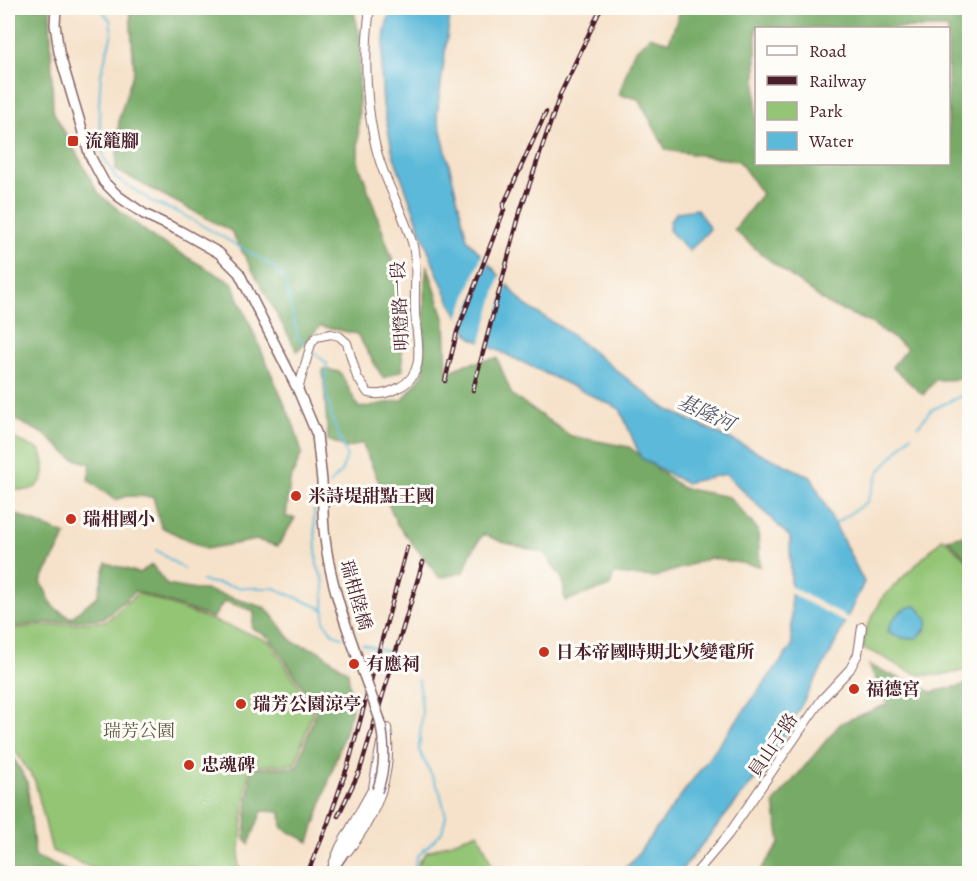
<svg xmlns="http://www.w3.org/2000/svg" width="977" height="881" viewBox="0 0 977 881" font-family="Alegreya,'Noto Serif TC',serif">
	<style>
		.green { fill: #93c575; stroke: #6e7250; stroke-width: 1.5 }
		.forest { fill: #76aa66; stroke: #606448; stroke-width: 1.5; fill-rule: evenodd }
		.water { fill: #5bb9d9; stroke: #526c82; stroke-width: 1.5 }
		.pier { fill: #f6e2ca }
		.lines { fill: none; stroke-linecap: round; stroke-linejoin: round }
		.stream { stroke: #5bb9d9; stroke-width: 2 }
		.minor-casing { stroke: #866363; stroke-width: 10 }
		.major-casing { stroke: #866363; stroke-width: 12 }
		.minor { stroke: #fff; stroke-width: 8 }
		.major { stroke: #fff; stroke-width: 9 }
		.rail-casing { stroke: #4a1f2b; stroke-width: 4.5 }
		.rail { stroke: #fdfcf7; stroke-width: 2; stroke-dasharray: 7; stroke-linecap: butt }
		.major-bridge-casing { stroke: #866363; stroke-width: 12; stroke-linecap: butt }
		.major-bridge { stroke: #fff; stroke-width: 9 }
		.poi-dot { fill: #c8321e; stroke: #fdfcf7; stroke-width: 2 }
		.labels { text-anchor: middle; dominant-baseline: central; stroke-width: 6; stroke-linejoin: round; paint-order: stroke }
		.poi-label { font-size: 18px; font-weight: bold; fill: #4a1f2b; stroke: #fdfcf7; text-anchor: start }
		.street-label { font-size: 18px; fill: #4a1f2b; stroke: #fdfcf7 }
		.park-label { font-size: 18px; fill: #645945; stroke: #fdfcf7 }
		.water-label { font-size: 20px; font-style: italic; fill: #505568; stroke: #fdfcf7 }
	</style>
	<rect width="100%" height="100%" fill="#fdfcf7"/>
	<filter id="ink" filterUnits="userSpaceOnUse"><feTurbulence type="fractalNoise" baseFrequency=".0167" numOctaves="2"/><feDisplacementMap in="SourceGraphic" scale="12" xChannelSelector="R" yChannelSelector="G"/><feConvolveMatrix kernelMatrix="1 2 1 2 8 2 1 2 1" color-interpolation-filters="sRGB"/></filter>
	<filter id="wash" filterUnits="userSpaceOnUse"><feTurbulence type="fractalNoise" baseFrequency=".008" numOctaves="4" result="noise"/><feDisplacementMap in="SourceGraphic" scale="24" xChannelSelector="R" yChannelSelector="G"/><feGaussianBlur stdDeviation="1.35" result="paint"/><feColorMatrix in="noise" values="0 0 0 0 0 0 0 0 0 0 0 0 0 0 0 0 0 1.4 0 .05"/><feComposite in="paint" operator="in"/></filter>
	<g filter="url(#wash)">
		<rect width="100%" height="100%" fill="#f6e2ca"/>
		<!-- green -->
		<path class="green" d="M 8,436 L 40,450 C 52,478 38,498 8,487 Z
			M 943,538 L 969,562 L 970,669 C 953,674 931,678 914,673 C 896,667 882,653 863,649 L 866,629 L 883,597 Z
			M 138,593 L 269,641 L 314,708 L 295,764 L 249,766 L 238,866 L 249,873 L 197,873 L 192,866 L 123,873 L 104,873 L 52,851 L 35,781 L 8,740 L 8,629 L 106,621 Z
			M 478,832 L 492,865 L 498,873 L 417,873 L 419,862 L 427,852 Z"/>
		<!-- forest -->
		<path class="forest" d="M 8,8 L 50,8 L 53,111 L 99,194 L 154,238 L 232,283 L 294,426 L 302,453 L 290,481 L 286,517 L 295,518 L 278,546 L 257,540 L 206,549 L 161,527 L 153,497 L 127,496 L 115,500 L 88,480 L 91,464 L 72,458 L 44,434 L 8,416 Z
			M 125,8 L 353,8 L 360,36 L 358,161 L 395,267 L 403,370 L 383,378 L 357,334 L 320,326 L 297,351 L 231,231 L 116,170 L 119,119 L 134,70 L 130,12 Z
			M 681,8 L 969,8 L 969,379 L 935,380 L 923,395 L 892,367 L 907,348 L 871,323 L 828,304 L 764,256 L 734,230 L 762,194 L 739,161 L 666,150 L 639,99 L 619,95 L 633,53 L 650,36 L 669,42 ZM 948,28 L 948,164 L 756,164 L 756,28 Z
			M 427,264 L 445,321 L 447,373 L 466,364 L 497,358 L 512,395 L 571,436 L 629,447 L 682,488 L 729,497 L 758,530 L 760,566 L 710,558 L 655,577 L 614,574 L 610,586 L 565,601 L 563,580 L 544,553 L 502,542 L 483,534 L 470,555 L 464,572 L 440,578 L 397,524 L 362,443 L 347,448 L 328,440 L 323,369 L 340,372 L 359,408 L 403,400 L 424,373 L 424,293 Z
			M 8,511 L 66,535 L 41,581 L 53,607 L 71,618 L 98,595 L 106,563 L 139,573 L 152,565 L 167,585 L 196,590 L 206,590 L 266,608 L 293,642 L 319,651 L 348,672 L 352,710 L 309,842 L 282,828 L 281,812 L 262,811 L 249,844 L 245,838 L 251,768 L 297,767 L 317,708 L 270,638 L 252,628 L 254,611 L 224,601 L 213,618 L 136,591 L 104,618 L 8,627 Z
			M 969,534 L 970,534 L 969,561 L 947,539 Z
			M 869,665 L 932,692 L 969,684 L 969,873 L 758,873 L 780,843 L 774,803 L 841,723 L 888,704 Z
			M 8,749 L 27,781 L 35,856 L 71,873 L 8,873 Z"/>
		<!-- water -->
		<path class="water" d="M 391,8 L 451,8 L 437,114 L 467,239 L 525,305 L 565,330 L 666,409 L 811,477 L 864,582 L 831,652 L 771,759 L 679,873 L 617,873 L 631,863 L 792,646 L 790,537 L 726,474 L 685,483 L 641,458 L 620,409 L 470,337 L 450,302 L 433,263 L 393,154 L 383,105 L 381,72 L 385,31 Z
			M 697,209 L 710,229 L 689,251 L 669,230 L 670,221 L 677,212 Z
			M 916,606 L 928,620 L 925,630 L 917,638 L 902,638 L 888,632 C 891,618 902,607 916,606 Z"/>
		<!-- pier -->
		<path class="pier" d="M 483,252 L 489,259 L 462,329 L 457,320 Z
			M 501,272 L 508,280 L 488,349 L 480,345 Z
			M 788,585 L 850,619 L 848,624 L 788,592 Z"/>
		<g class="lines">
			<!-- stream -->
			<path class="stream" d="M 100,8 L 110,20 L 112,33 L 101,74 L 99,103 L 101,145 L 104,158 L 116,178 L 154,203 L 180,213 L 270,264 L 285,280 L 298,338 L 304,343
				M 313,352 L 327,363 C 320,394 335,427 347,456 L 341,472 L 329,485
				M 918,426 L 931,410 L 970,392
				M 317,493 L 315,494 L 314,517 L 317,565 L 324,582 L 324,621 L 333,634 L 342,637
				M 834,524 L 867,502 L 879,472 L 911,435
				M 156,550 L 184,569
				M 202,581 L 244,588 L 274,588 L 325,610
				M 363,644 L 407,658
				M 398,657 L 406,661
				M 413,662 L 415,667
				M 413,874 L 417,857 L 442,832 L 446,816 L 440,792 L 419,750 L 422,711 L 419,680"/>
		</g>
	</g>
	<g filter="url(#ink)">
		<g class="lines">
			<defs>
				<path id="minor" d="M 298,390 L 311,344 L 316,337 L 331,334 L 339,336 L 347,343 L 357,377 L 368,393 C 379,396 388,393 398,388 C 430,373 415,337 415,310 C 414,288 418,263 412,242 C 401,206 381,176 374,139 C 365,95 364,52 370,8
					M 348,851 C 377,815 393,774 387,728
					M 333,864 L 340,847 L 373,788 L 381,743
					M 695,874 L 728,835 L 822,699 L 850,669 L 858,654 L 862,627"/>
				<path id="major" d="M 56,8 L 55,24 L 59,52 L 90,156 L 104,182 L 118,196 L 144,214 L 180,231 L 219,253 L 239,273 L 298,390 L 317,435 L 322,481 L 323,510
					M 329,874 L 342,855 L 377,791"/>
			</defs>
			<!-- minor casing -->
			<use href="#minor" class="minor-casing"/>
			<!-- major casing -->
			<use href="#major" class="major-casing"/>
			<!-- minor -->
			<use href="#minor" class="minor"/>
			<!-- major -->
			<use href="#major" class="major"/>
			<defs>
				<path id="rail" d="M 445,381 L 457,332 L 504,210 L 503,206 L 546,112
					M 473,390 L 521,209 L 560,95 L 601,8
					M 338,816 L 360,770 L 423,562
					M 307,874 L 328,823 L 349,762 L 407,547"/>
			</defs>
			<!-- rail casing -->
			<use href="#rail" class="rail-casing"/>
			<!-- rail -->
			<use href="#rail" class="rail"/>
			<defs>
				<path id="major-bridge" d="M 323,510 C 324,583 357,652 380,720 C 385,744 386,768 377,791"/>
			</defs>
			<!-- major-bridge casing -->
			<use href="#major-bridge" class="major-bridge-casing"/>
			<!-- major-bridge -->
			<use href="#major-bridge" class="major-bridge"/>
		</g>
	</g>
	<!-- markers -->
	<g class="poi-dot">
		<rect x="67" y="135" width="12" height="12" rx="3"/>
		<circle cx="296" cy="496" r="6"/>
		<circle cx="71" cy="519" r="6"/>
		<circle cx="544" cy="652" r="6"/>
		<circle cx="354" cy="664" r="6"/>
		<circle cx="854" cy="689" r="6"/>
		<circle cx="241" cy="704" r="6"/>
		<circle cx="189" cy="765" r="6"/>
	</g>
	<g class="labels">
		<!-- poi labels -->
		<g class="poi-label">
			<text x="85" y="141">流籠腳</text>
			<text x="308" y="496">米詩堤甜點王國</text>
			<text x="83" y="519">瑞柑國小</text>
			<text x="556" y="652">日本帝國時期北火變電所</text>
			<text x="366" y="664">有應祠</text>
			<text x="866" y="689">福德宮</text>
			<text x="253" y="704">瑞芳公園涼亭</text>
			<text x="201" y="765">忠魂碑</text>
		</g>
		<!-- street labels -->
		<g class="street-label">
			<text transform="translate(400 306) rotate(-93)">明燈路一段</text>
			<text transform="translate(356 595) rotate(74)">瑞柑陸橋</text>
			<text transform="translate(773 745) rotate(-56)">員山子路</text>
		</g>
		<!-- park labels -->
		<g class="park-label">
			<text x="139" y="731">瑞芳公園</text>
		</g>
		<!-- water labels -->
		<g class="water-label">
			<text transform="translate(706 413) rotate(25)">基隆河</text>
		</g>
	</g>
	<!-- margin -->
	<rect width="977" height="881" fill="none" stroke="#fdfcf7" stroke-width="30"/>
	<!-- legend -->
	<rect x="755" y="27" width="195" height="138" fill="#fdfcf7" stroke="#b5a4a5" stroke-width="1.5"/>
	<rect x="767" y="46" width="30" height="9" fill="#ffffff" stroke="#b5a4a5" stroke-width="1.5"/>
	<text x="809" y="57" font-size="18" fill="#4a1f2b">Road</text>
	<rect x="767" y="76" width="30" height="9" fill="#4a1f2b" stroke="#b5a4a5" stroke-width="1.5"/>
	<text x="809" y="87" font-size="18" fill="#4a1f2b">Railway</text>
	<rect x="767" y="102" width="30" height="18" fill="#93c575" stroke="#b5a4a5" stroke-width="1.5"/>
	<text x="809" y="117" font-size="18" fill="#4a1f2b">Park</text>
	<rect x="767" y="132" width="30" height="18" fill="#5bb9d9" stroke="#b5a4a5" stroke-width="1.5"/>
	<text x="809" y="147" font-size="18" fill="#4a1f2b">Water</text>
</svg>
